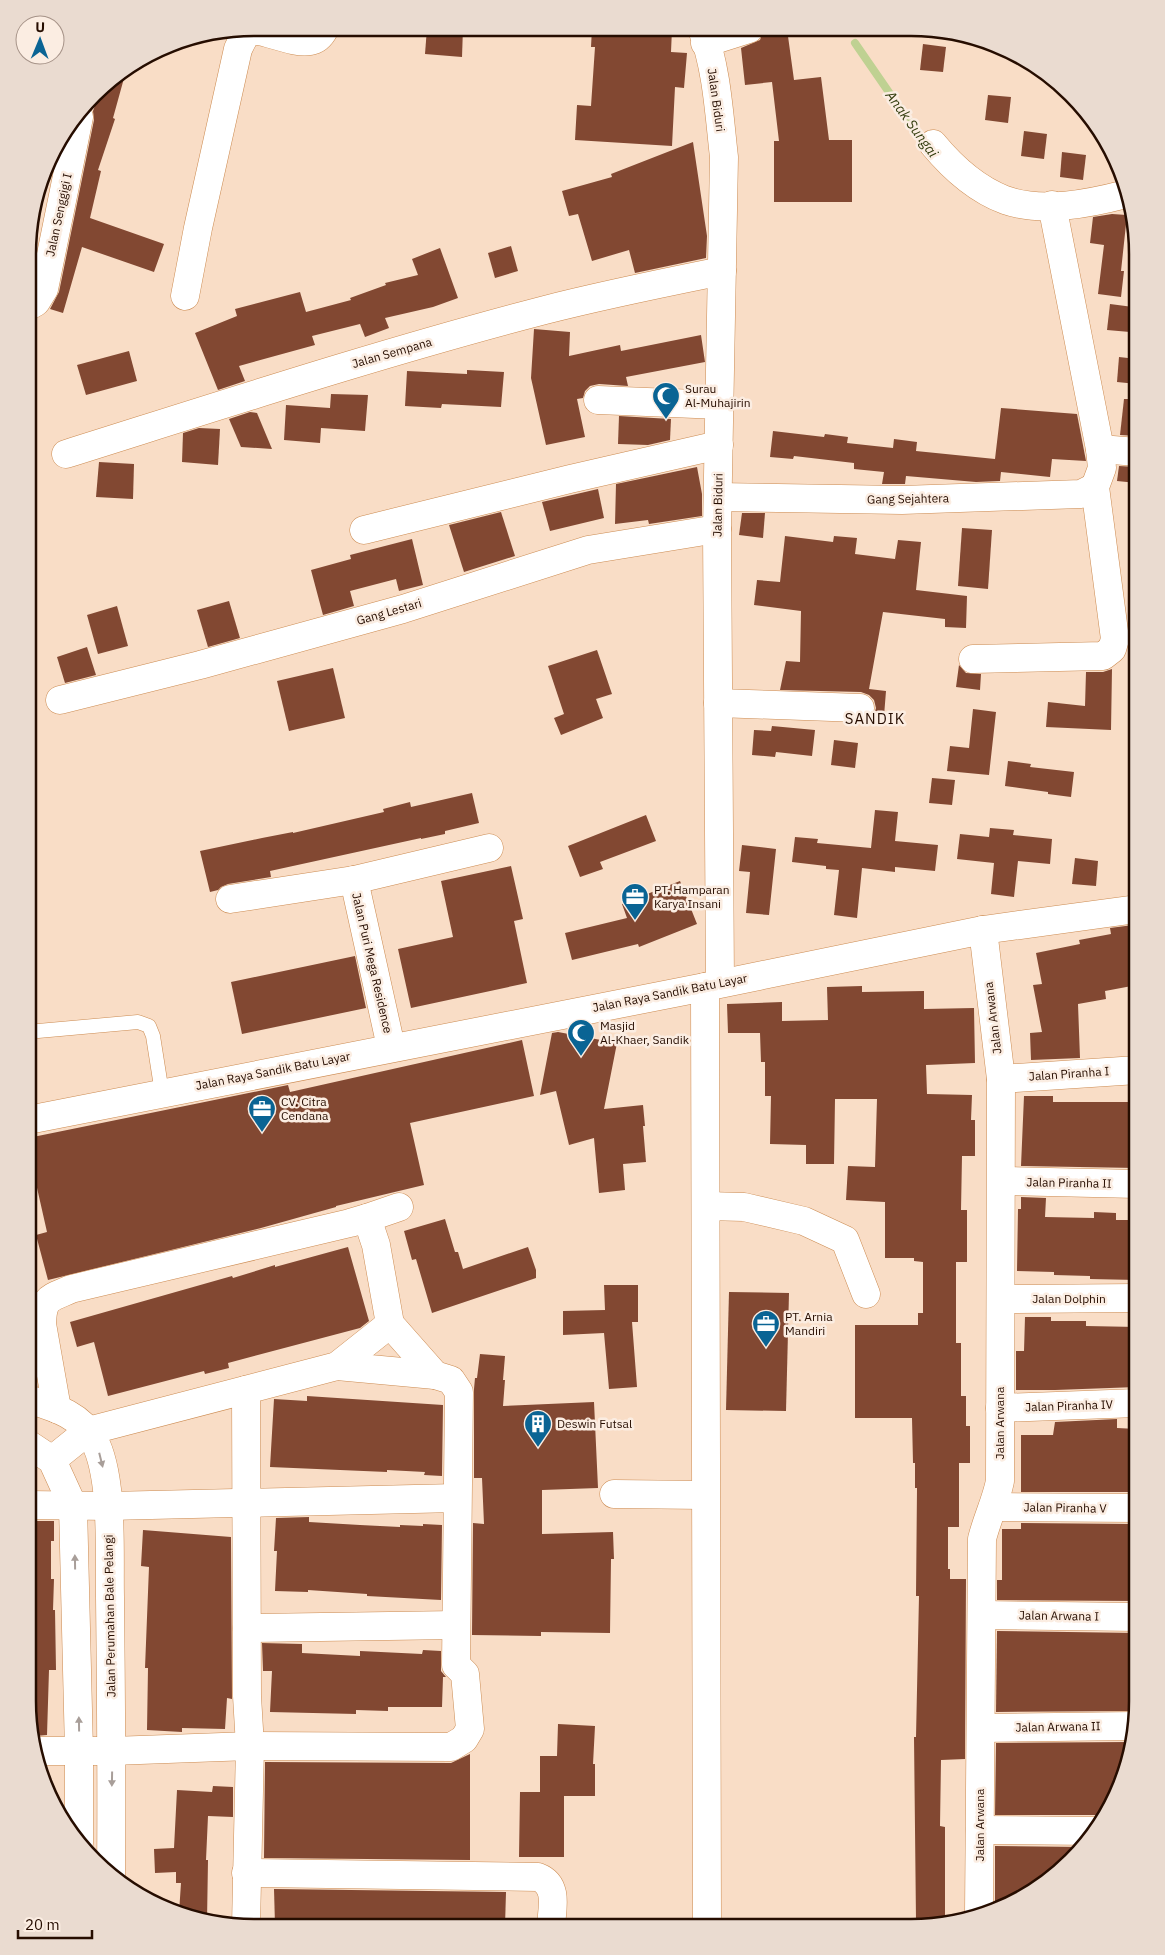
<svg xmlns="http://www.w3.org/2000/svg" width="1165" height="1955" font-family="'IBM Plex Sans',sans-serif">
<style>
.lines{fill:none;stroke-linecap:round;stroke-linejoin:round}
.stream{stroke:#bfd192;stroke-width:8}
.building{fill:#824832}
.lane-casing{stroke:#cc8b51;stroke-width:15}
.street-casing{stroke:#cc8b51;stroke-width:29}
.secondary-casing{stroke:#cc8b51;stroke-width:29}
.lane{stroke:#fff;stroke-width:14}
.street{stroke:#fff;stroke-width:28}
.secondary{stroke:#fff;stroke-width:28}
.oneway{fill:#a89e99}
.labels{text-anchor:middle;stroke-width:5;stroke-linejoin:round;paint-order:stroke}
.street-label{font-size:12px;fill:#260d00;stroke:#fbede2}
.poi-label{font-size:12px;fill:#260d00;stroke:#fbede2;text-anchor:start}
.water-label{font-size:14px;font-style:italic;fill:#323c0d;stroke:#fbede2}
.quarter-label{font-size:15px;letter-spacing:1px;fill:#260d00;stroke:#fbede2}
.rim{fill:none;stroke:#260d00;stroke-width:2.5}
</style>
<rect width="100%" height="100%" fill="#f9ddc6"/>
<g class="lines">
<polyline class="stream" points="855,43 926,146"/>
</g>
<g class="building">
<polygon points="427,28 463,28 462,57 425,54"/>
<polygon points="592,28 672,29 671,52 687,53 684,88 675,87 672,146 575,140 577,105 591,106 595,47 591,47"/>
<polygon points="764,29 787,29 794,80 821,77 829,140 852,140 852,202 774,202 774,141 779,141 772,82 745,85 741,48 760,40"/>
<polygon points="923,44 946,47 943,72 920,70"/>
<polygon points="126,71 113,118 115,119 98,170 101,171 90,218 164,244 154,272 82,247 63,313 50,309 59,292 94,120 93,111 101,89 105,84"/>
<polygon points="988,95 1011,97 1008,123 985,120"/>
<polygon points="1024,131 1047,134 1044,159 1021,156"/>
<polygon points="693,142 707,236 706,258 635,273 629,250 592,261 578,214 569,216 562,191 612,177 611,174"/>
<polygon points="1062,152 1086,155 1083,180 1060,177"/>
<polygon points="1112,214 1127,215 1121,271 1124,271 1121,297 1098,294 1104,245 1090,243 1093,217"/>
<polygon points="511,246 518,271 495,278 488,253"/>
<polygon points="440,248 458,298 433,307 385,318 389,328 365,337 360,324 312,336 315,345 239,366 245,381 218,390 195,333 237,316 235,309 300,292 306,312 351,300 350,298 386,285 385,283 418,275 412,259"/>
<polygon points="1110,304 1133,307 1130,332 1107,330"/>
<polygon points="534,329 570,332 569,356 620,345 621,351 701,335 705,362 626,377 628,386 599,384 590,386 585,391 583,398 577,399 585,437 546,445 531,378"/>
<polygon points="129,351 137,381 86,395 77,365"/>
<polygon points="1119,357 1137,359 1137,384 1117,382"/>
<polygon points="467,370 504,372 501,407 442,404 441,408 405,406 407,371 467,374"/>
<polygon points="331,394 368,395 365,431 321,428 320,443 284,440 286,405 330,408"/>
<polygon points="1124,399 1137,399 1137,436 1120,435"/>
<polygon points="1001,408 1077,414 1086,461 1052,459 1050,477 1001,472 1000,481 976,482 906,476 905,484 882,484 884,472 854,469 854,463 794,456 793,459 770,457 773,431 824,437 825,434 848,437 847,443 893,448 894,439 917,442 916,451 995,459"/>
<polygon points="250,412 257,413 272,449 241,447 229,419"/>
<polygon points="619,416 671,419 670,440 648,445 618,444"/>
<polygon points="199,428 220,429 218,465 182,462 183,433"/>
<polygon points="99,462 134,464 133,499 96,497"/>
<polygon points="1119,466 1137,467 1137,483 1117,481"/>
<polygon points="697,467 702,494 702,516 649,524 648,520 615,524 616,484"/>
<polygon points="598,489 604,518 550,531 542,502"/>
<polygon points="501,512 515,556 464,572 449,525"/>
<polygon points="742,513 765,513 763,538 739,535"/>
<polygon points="962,528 992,530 988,589 958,586"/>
<polygon points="785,536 833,542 834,536 857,538 855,554 895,559 898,540 921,542 916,590 967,596 966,628 945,627 945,619 883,612 869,689 886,691 884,716 874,715 876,708 874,700 869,695 861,692 780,690 786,661 800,662 801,611 754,605 757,580 780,582"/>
<polygon points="412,539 423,585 399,591 396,579 350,591 354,606 323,615 311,570 351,559 350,555"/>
<polygon points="229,601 240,638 208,647 197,610"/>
<polygon points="117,606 128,646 98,654 87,615"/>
<polygon points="87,647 96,675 65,683 57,657"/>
<polygon points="597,650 612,694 596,699 603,718 561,735 554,718 564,714 548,666"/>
<polygon points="959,665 966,673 981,674 980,690 956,687"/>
<polygon points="333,668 345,718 289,731 277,681"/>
<polygon points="1112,669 1111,730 1046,727 1048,702 1085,706 1086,672 1103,672"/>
<polygon points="973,709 996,712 989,775 947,771 950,746 969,748"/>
<polygon points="772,726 815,730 812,756 776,752 775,757 752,755 754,730 771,731"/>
<polygon points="834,740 858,743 855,768 831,765"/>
<polygon points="1008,761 1031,764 1030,767 1074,772 1071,797 1048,794 1048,792 1005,786"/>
<polygon points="932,778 955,780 952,805 929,803"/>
<polygon points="472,793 479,823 445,831 445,834 421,839 421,838 270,871 271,877 228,884 221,887 218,890 210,892 200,851 262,838 293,832 293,833 384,812 383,809 410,802 411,807"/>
<polygon points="875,810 898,812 895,841 938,845 935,871 895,867 895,872 862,868 857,918 834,915 839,870 826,869 826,866 792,862 795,837 818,839 817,843 871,848"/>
<polygon points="646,815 656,841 600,862 603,869 580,877 568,846"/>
<polygon points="990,828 1014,830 1013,835 1052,839 1050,864 1018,861 1014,897 991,894 994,863 957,859 960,834 989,837"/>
<polygon points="742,845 776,849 769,915 746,913 750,872 739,871"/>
<polygon points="1075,858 1098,861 1096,886 1072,884"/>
<polygon points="511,866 523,919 514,921 527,983 411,1008 398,949 453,937 441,881"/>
<polygon points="680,881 697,924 639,947 638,944 572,960 565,933 627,918 622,904"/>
<polygon points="1133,925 1137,948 1137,985 1105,991 1106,999 1078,1004 1080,1058 1031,1060 1030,1033 1042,1032 1033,985 1042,984 1036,953 1080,944 1079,940 1111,934 1110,928"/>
<polygon points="355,956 366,1008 242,1034 231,982"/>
<polygon points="862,986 862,992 924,991 924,1009 974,1008 975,1063 926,1065 927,1094 972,1095 971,1120 975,1120 975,1156 962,1156 961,1210 967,1210 967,1262 956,1262 956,1343 961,1343 961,1396 966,1396 966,1426 970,1426 970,1463 959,1463 959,1527 948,1527 948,1569 950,1569 950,1579 966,1579 965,1759 941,1760 940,1826 945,1827 945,1920 916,1920 914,1737 916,1737 919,1596 916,1596 917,1488 915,1488 915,1463 913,1463 912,1418 855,1418 855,1325 918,1325 918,1313 923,1313 923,1262 914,1261 914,1258 885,1258 885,1202 846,1200 848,1166 875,1167 877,1099 835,1099 834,1164 806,1164 806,1145 770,1144 771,1096 765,1096 765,1062 761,1062 760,1033 728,1033 727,1004 782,1002 782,1021 828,1020 827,987"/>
<polygon points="558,1032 617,1043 604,1109 643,1105 645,1126 643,1126 646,1162 623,1164 625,1190 599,1193 594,1138 569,1145 556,1091 540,1095 552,1033"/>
<polygon points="522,1040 534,1096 410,1123 424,1185 336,1206 336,1207 261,1228 48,1280 36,1235 47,1232 28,1148 28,1138 288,1085 290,1092"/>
<polygon points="1024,1096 1053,1096 1053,1102 1136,1102 1137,1168 1021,1166"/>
<polygon points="1021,1197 1046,1198 1045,1217 1094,1218 1094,1212 1116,1213 1116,1220 1136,1220 1137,1280 1090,1279 1090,1276 1054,1275 1054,1272 1017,1271 1018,1209 1021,1209"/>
<polygon points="445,1219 455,1252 458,1252 463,1269 528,1247 536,1270 536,1278 432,1313 416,1259 412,1260 404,1231"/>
<polygon points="348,1247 369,1321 360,1328 228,1363 229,1368 205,1374 204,1371 108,1396 94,1342 77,1347 70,1322 232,1276 233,1278 275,1265 275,1267"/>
<polygon points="604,1285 638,1285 638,1322 632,1322 637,1387 609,1389 604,1333 563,1335 563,1311 605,1310"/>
<polygon points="729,1292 789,1293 786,1411 726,1410"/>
<polygon points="1025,1317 1051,1317 1051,1321 1086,1321 1086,1326 1137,1327 1137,1387 1055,1390 1016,1390 1016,1351 1024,1351"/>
<polygon points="480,1354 505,1356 503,1380 505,1380 503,1406 594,1402 598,1488 542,1490 542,1534 613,1532 614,1559 611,1559 610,1633 541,1632 541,1636 472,1635 473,1523 484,1524 482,1478 474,1478 474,1389 475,1378 477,1378"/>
<polygon points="307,1396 443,1405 442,1476 424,1475 425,1472 387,1470 387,1472 270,1467 274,1399 307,1401"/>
<polygon points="1117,1419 1117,1428 1137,1429 1137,1468 1133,1468 1132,1492 1021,1492 1021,1435 1053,1435 1055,1422"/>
<polygon points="309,1517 309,1522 360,1525 400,1527 400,1525 423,1526 423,1524 442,1525 441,1600 367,1596 367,1594 308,1590 308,1592 275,1591 277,1551 274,1551 276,1518"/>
<polygon points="28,1521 54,1521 54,1541 51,1541 51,1579 54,1579 53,1610 55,1610 56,1670 49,1670 47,1735 35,1736 28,1700"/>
<polygon points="1021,1523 1132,1524 1132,1536 1137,1536 1137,1601 997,1600 997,1580 1002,1580 1002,1529 1021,1529"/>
<polygon points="143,1530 231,1537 232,1699 227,1698 225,1729 182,1728 182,1732 147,1730 148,1668 145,1668 149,1567 141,1566"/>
<polygon points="997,1631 1137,1633 1137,1711 996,1712"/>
<polygon points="262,1643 302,1644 302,1653 360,1656 360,1651 422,1654 423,1650 441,1651 441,1671 446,1677 443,1677 442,1707 388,1707 388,1711 356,1710 356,1714 270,1712 272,1671 263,1671"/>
<polygon points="558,1724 595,1726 593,1764 595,1764 595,1796 564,1796 564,1857 519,1857 520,1792 540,1792 540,1756 557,1756"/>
<polygon points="1131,1742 1120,1787 1103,1817 1095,1815 995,1815 996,1743"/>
<polygon points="470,1754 470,1860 264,1858 265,1762 451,1763"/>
<polygon points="213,1786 233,1787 233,1817 208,1816 206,1860 208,1860 207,1921 179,1913 181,1883 176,1883 176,1872 155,1873 154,1849 174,1848 177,1790 212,1792"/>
<polygon points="995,1846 1083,1847 1048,1881 995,1911"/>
<polygon points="274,1889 506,1892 505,1926 275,1925"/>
</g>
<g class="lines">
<defs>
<polyline id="lane" points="38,1031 138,1022 149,1026 153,1036 162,1093"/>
<g id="street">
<polyline points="705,43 749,29"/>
<path d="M933 144C952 167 976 189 1005 200 1042 213 1088 204 1126 194"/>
<path d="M185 296 198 228 238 49C242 41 245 32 254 30 270 32 295 44 310 41 318 40 322 34 325 28"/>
<polyline points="29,306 36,302 44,289 79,117"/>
<polyline points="598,400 720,405"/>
<polyline points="1100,449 1137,452"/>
<path d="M66 454C225 404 384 352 545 310 603 295 663 283 722 271"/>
<polyline points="718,497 902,500 1081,494 1095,487"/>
<polyline points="364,530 570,479 719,445"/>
<polyline points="973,659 1103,656 1112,649 1115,639 1095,487 1102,468 1100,449 1052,205"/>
<polyline points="60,700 200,665 403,609 588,550 717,529"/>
<polyline points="718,703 860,708"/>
<polyline points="354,880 391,1047"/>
<polyline points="230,899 354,880 489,848"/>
<polyline points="705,987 707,1927"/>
<polyline points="1001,1079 1137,1070"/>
<polyline points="1002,1181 1137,1184"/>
<polyline points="706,1206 744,1207 804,1221 845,1240 866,1294"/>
<polyline points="367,1218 399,1207"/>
<polyline points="1002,1299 1137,1298"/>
<polyline points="337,1366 435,1375"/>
<path d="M28 1399C53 1407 80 1414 94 1440 114 1478 109 1553 110 1597 111 1690 112 1782 111 1875"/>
<polyline points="1000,1408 1137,1403"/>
<polyline points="28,1444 52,1460 73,1506 79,1751 79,1843"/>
<polyline points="52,1460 88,1431 337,1366 390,1324"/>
<polyline points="614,1494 705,1495"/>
<polyline points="28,1505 109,1506 457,1498"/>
<polyline points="993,1507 1137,1508"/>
<polyline points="982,1615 1137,1617"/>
<polyline points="247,1628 456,1625"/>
<polyline points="981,1728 1134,1726"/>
<path d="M38 1751H112L250 1746 451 1747 464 1739 470 1729 465 1674 456 1665 459 1392 451 1380 435 1375 390 1324 376 1245 367 1218 350 1223 71 1289C49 1299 43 1297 42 1324L57 1409"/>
<polyline points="980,1830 1095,1831"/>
<path d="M246 1873 538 1877C559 1885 552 1909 551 1926"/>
<path d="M979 1914 982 1539C987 1519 996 1501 1000 1481L1001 1079 983 930"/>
<polyline points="246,1926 250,1746 247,1696 246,1390"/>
</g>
<g id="secondary">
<path d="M702 29C717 69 719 114 724 157L717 529 720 983"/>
<polyline points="28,1120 705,987 983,930 1137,909"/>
</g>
</defs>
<use href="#lane" class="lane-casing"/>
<use href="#street" class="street-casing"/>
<use href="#secondary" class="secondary-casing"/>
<use href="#lane" class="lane"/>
<use href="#street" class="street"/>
<use href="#secondary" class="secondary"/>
</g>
<defs><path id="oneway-solid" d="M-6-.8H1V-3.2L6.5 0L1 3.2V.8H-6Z" transform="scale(1.25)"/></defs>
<g class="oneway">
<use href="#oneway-solid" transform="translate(101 1460) rotate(76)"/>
<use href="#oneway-solid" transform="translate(75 1562) rotate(-91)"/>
<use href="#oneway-solid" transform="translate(79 1724) rotate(-91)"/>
<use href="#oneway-solid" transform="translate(112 1779) rotate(91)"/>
</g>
<defs>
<symbol id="mosque-pin" viewBox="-11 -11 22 30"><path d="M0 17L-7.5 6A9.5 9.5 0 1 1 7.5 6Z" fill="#0a6494" stroke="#fbede2"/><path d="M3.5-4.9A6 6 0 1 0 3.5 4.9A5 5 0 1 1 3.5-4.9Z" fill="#fff"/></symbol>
<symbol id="office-pin" viewBox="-11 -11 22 30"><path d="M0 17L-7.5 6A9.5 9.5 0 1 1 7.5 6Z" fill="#0a6494" stroke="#fbede2"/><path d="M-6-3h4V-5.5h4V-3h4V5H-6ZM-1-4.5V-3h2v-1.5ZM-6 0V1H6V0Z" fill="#fff"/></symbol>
<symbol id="building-pin" viewBox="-11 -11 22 30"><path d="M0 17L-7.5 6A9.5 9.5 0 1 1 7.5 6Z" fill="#0a6494" stroke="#fbede2"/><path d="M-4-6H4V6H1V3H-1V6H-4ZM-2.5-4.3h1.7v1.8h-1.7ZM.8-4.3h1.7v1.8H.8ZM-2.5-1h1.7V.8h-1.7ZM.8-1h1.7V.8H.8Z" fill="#fff"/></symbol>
</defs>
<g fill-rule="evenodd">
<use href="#mosque-pin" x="650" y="380" width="32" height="43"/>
<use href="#office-pin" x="619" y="881" width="32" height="43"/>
<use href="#mosque-pin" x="565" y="1017" width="32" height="43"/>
<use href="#office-pin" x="246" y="1093" width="32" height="43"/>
<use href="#office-pin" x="750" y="1308" width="32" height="43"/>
<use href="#building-pin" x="522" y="1408" width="32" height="43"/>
</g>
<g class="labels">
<g class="street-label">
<text transform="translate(716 100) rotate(82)" y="4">Jalan Biduri</text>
<text transform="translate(59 215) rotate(-78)" y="4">Jalan Senggigi I</text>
<text transform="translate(392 353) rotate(-16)" y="4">Jalan Sempana</text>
<text transform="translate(908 499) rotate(-1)" y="4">Gang Sejahtera</text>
<text transform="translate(718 505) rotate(-89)" y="4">Jalan Biduri</text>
<text transform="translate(389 612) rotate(-16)" y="4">Gang Lestari</text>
<text transform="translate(372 963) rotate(77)" y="4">Jalan Puri Mega Residence</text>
<text transform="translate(670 993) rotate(-11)" y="4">Jalan Raya Sandik Batu Layar</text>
<text transform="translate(993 1018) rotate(-97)" y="4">Jalan Arwana</text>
<text transform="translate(273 1071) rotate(-11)" y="4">Jalan Raya Sandik Batu Layar</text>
<text transform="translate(1069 1074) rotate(-4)" y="4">Jalan Piranha I</text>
<text transform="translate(1069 1183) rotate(1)" y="4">Jalan Piranha II</text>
<text x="1069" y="1303">Jalan Dolphin</text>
<text transform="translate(1069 1406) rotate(-2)" y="4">Jalan Piranha IV</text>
<text transform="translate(1000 1423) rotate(-90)" y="4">Jalan Arwana</text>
<text transform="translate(1065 1508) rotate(1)" y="4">Jalan Piranha V</text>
<text transform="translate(110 1616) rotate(-91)" y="4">Jalan Perumahan Bale Pelangi</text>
<text transform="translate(1059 1616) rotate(1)" y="4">Jalan Arwana I</text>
<text transform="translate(1058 1727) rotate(-1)" y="4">Jalan Arwana II</text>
<text transform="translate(980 1825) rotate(-90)" y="4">Jalan Arwana</text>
</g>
<g class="poi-label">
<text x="685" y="393">Surau<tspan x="685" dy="14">Al-Muhajirin</tspan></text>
<text x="654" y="894">PT. Hamparan<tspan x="654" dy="14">Karya Insani</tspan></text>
<text x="600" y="1030">Masjid<tspan x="600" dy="14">Al-Khaer, Sandik</tspan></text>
<text x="281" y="1106">CV. Citra<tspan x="281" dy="14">Cendana</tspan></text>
<text x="785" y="1321">PT. Arnia<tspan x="785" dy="14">Mandiri</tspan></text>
<text x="557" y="1428">Deswin Futsal</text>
</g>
<g class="water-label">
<text transform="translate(912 124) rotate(54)" y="5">Anak Sungai</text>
</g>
<g class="quarter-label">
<text x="875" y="724">SANDIK</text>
</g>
</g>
<path d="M0 0H1165V1955H0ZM254 36H911A218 218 0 0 1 1129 254V1701A218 218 0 0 1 911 1919H254A218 218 0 0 1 36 1701V254A218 218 0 0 1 254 36Z" fill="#eadbd0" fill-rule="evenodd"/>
<path class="rim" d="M254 36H911A218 218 0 0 1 1129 254V1701A218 218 0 0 1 911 1919H254A218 218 0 0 1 36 1701V254A218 218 0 0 1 254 36Z"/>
<g transform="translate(40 40) rotate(1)"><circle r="24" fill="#fbede2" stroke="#a69388"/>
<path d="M0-4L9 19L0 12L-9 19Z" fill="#0a6494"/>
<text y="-8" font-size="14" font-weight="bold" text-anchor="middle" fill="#260d00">U</text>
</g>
<path d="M18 1930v8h74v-8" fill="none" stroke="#260d00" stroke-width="2.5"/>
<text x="25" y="1930" font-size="15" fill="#260d00" stroke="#fbede2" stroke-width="4" paint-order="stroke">20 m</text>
</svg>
